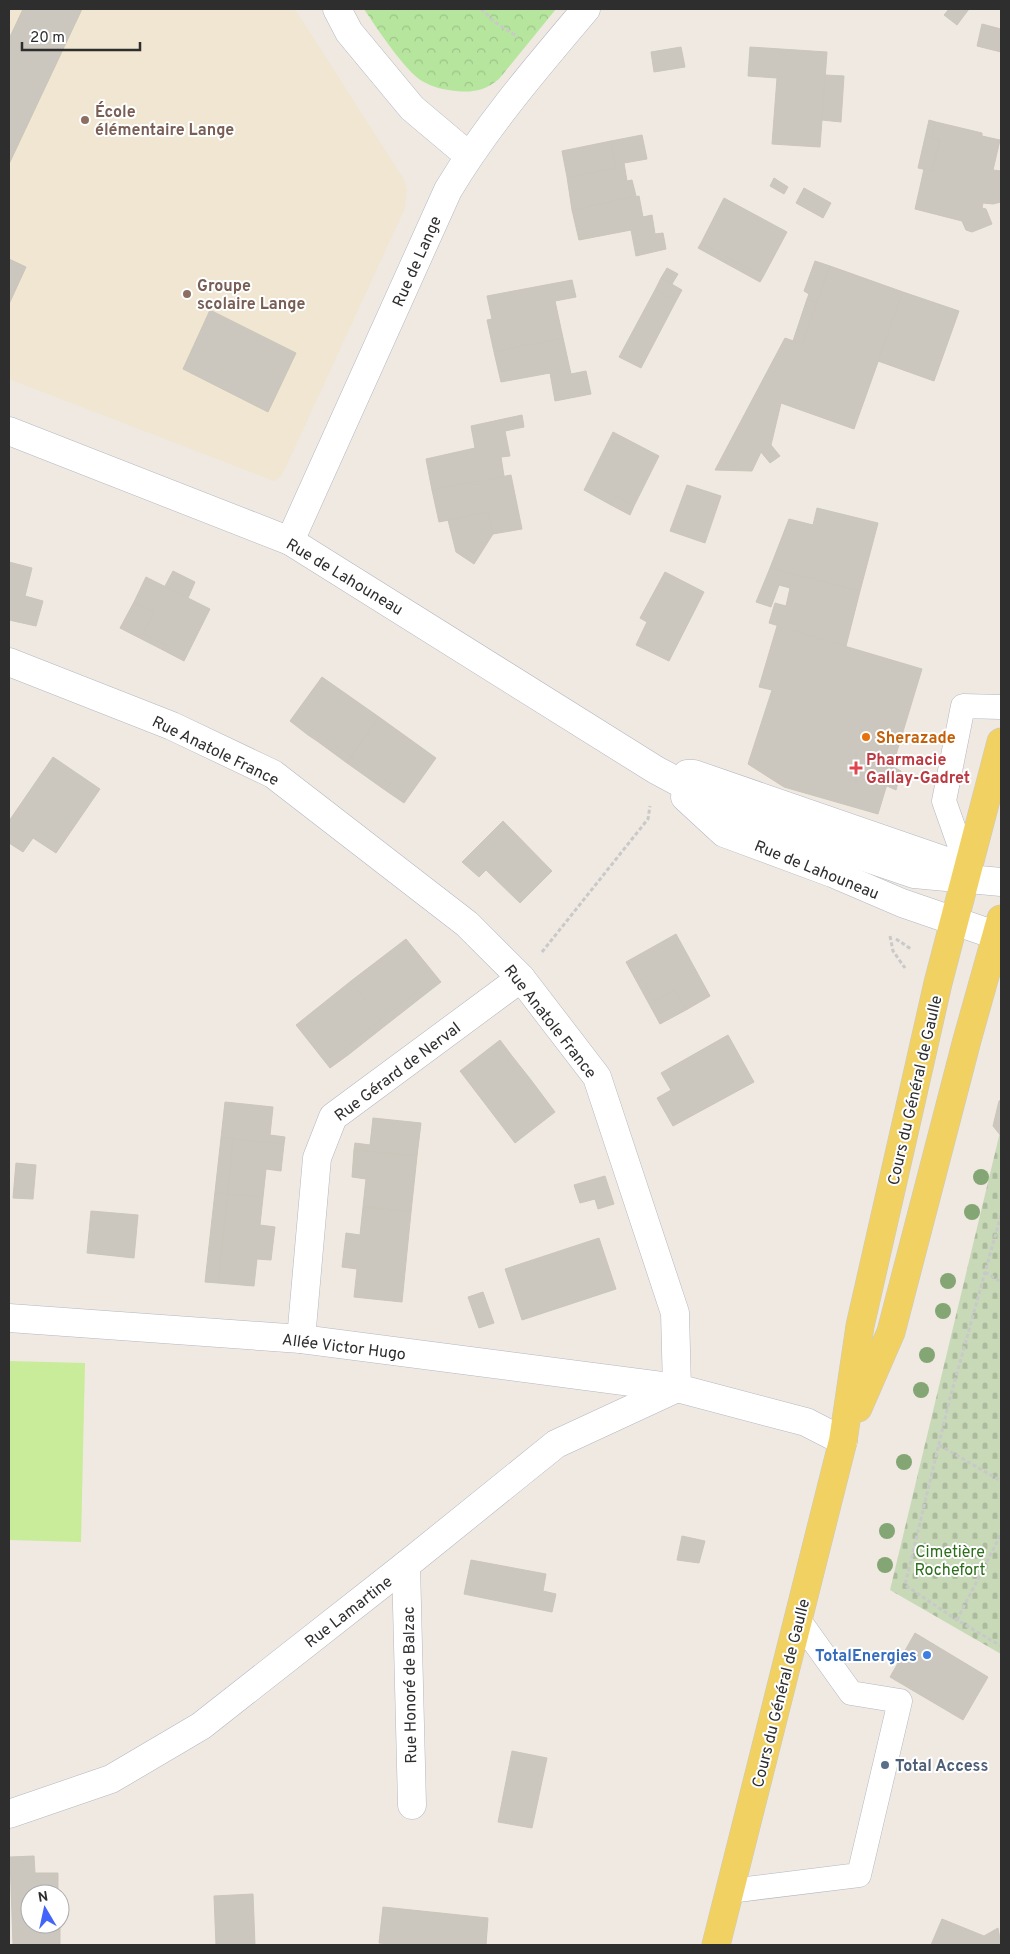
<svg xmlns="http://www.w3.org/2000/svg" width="1010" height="1954" font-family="Overpass,sans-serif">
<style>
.education{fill:#f0e6d1}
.forest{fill:url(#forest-crowns)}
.cemetery{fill:url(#cemetery-stones)}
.pitch{fill:#c9ec9a}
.building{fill:#cbc7bf;stroke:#cbc5ba}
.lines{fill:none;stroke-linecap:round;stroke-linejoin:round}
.lane-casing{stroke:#b4b7c1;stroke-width:25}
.street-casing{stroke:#b4b7c1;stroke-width:29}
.secondary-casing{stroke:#b4b7c1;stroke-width:29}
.primary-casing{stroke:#c9c9c9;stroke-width:29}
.path{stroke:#c9c9c9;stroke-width:3;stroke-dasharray:4 2.5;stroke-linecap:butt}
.lane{stroke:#fff;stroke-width:24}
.street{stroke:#fff;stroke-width:28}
.secondary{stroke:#fff;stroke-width:28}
.primary{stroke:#f2d163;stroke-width:28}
.tree{fill:#84a574}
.education-dot{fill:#8d6e63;stroke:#fff;stroke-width:2}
.food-dot{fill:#e8710a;stroke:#fff;stroke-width:2}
.health-dot{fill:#e0444e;stroke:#fff;stroke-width:2}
.shop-dot{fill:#3f7fe0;stroke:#fff;stroke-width:2}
.service-dot{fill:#5c6f8a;stroke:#fff;stroke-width:2}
.labels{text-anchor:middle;stroke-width:4;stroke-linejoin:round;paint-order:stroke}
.education-label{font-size:16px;font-weight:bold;fill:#785e54;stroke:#fff;text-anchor:start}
.street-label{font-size:16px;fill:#2e2e2e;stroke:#fff}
.food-label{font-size:16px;font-weight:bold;fill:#c56008;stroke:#fff;text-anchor:start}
.health-label{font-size:16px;font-weight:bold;fill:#be3a42;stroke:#fff;text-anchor:start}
.park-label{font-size:16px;fill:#2c6e1b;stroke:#fff}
.shop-label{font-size:16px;font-weight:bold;fill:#366cbe;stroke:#fff;text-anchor:end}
.service-label{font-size:16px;font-weight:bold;fill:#4e5e75;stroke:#fff;text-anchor:start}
</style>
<defs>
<pattern id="forest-crowns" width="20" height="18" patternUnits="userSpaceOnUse" patternTransform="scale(1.25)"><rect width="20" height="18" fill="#b6e59e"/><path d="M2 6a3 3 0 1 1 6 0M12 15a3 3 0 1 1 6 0" fill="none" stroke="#9dc588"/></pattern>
<pattern id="cemetery-stones" width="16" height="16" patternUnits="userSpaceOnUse" patternTransform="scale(1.25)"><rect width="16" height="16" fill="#c8d9b8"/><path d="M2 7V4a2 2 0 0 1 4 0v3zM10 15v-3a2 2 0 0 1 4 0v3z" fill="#acbb9e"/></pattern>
</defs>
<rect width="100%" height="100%" fill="#efe9e1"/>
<polygon class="education" points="9,9 295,9 403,178 407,190 405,208 284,471 280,477 274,481 9,379"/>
<path class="forest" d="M364 9H556L499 79C486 90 473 93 456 91 444 90 432 87 422 81 405 71 376 27 364 9Z"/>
<polygon class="cemetery" points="1001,1128 1001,1654 890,1590"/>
<polygon class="pitch" points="9,1361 85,1363 81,1542 9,1540"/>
<g class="building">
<polygon points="23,9 82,9 9,164 9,39"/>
<polygon points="949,9 969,9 957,25 944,15"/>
<polygon points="982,24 1001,29 1001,52 977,46"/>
<polygon points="681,47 685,67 654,72 651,52"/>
<polygon points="750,47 827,52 820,147 772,144 777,78 748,76"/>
<polygon points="825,75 844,76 841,122 822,120"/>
<polygon points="929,120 936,122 931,138 940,140 932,171 918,168"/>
<polygon points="936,122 982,133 982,136 1000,140 993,170 1001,171 1001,202 993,204 983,203 982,208 986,209 992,224 972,232 966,230 962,221 915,209 924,169 932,171 940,140 931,138"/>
<polygon points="642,135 647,159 624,163 627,181 632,180 636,196 572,210 567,177 616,168 611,141"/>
<polygon points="611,141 616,168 567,177 562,151"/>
<polygon points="774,178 788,187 784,194 770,186"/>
<polygon points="804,188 831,203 823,218 796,203"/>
<polygon points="639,196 643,217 652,215 655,234 663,233 666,249 636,256 631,230 579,240 572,210"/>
<polygon points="724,198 787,232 763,277 701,243"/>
<polygon points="701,243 763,277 760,282 698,248"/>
<polygon points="9,259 26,267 9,304"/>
<polygon points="815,261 830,266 817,303 807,299 809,294 804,291"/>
<polygon points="830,266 903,292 854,429 781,403 771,445 761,452 752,471 715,470 785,338 802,344"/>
<polygon points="667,268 678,274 672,284 661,278"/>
<polygon points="661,278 682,290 676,301 655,290"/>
<polygon points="572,280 576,297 555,301 563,338 494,352 487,320 492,319 487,296"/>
<polygon points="655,290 676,301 641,368 619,357"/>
<polygon points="903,292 959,311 934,381 878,361"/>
<polygon points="807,299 817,303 802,344 793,341"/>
<polygon points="210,310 296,353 268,412 183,369"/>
<polygon points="563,338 571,374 586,371 591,394 555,401 550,373 501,382 494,352"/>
<polygon points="522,415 524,427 505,431 510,456 501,457 504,476 432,490 426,459 475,448 471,426"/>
<polygon points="613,432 659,456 634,506 615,496 611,505 584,490"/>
<polygon points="771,445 780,456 770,463 761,452"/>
<polygon points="511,475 522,529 493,534 489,512 439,522 432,490"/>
<polygon points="687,485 721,496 705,543 670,531"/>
<polygon points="615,496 634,506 630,515 611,505"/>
<polygon points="817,508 878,523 860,591 770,568 789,519 813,525"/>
<polygon points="489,512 493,534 474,564 456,552 448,520"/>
<polygon points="9,562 32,568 25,596 43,601 36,626 9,620"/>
<polygon points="770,568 860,591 846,646 769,623 775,603 786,606 790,588 779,585 771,607 756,602"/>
<polygon points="173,571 195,582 188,598 165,586"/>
<polygon points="665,572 704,592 669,661 636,645 647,622 640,618"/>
<polygon points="146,577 210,609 184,661 163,650 166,645 143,634 154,612 134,602"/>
<polygon points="134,602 154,612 143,634 166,645 163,650 120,628"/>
<polygon points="777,626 922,669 878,814 784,787 748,764 772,690 759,687"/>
<polygon points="322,677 379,717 351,757 312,729 308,735 290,721"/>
<polygon points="379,717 436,758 404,803 385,790 390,784 351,757"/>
<polygon points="312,729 321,735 317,741 308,735"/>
<polygon points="321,735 351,757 347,763 317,741"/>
<polygon points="53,757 100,789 56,853 33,838 23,852 9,843 9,827 11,823 9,821"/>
<polygon points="351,757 390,784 385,790 347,763"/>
<polygon points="893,767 901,771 896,790 887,786"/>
<polygon points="503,821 552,871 520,903 486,870 479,877 462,862"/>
<polygon points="676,934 710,996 686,1010 675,990 654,1001 642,979 637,982 626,962"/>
<polygon points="406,939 441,982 423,996 419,991 381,1020 351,981"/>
<polygon points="642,979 654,1001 675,990 686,1010 660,1024 637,982"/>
<polygon points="351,981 381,1020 344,1049 348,1055 330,1068 296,1025"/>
<polygon points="419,991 423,996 386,1025 381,1020"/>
<polygon points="381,1020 386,1025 348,1055 344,1049"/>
<polygon points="728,1035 754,1082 673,1126 657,1098 671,1090 661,1073"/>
<polygon points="500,1040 512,1056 507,1060 527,1085 531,1080 555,1112 515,1143 460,1071"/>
<polygon points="512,1056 531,1080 527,1085 507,1060"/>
<polygon points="1001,1100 1001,1136 993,1126 999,1101"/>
<polygon points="225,1102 273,1107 270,1135 285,1137 284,1144 221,1138"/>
<polygon points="373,1118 421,1123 417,1156 354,1150 355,1143 370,1145"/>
<polygon points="221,1138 233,1139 228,1194 215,1192"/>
<polygon points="233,1139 284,1144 281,1171 266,1169 263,1197 228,1194"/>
<polygon points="354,1150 417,1156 411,1212 363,1207 366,1179 352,1177"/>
<polygon points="16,1163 36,1165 33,1199 13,1198"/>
<polygon points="605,1176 614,1204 598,1209 595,1199 580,1203 574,1185"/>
<polygon points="215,1192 228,1194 218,1283 205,1282"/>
<polygon points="228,1194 263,1197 260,1225 275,1227 271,1260 257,1259 254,1286 218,1283"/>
<polygon points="363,1207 411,1212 402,1302 354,1297 357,1269 342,1267 346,1233 360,1235"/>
<polygon points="91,1211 138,1215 134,1258 87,1253"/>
<polygon points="599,1238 616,1289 522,1320 505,1269"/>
<polygon points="483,1292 494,1323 479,1328 468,1297"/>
<polygon points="682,1536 705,1541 699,1563 677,1560"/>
<polygon points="471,1560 546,1574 543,1591 556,1594 552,1612 464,1594"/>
<polygon points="915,1633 988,1677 963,1720 890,1677"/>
<polygon points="512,1751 547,1758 532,1828 498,1822"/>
<polygon points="34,1856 35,1873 58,1873 58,1894 30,1894 30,1924 60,1924 60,1945 13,1945 10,1857"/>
<polygon points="253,1894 255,1945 216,1945 214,1896"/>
<polygon points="383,1907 488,1918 486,1945 401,1945 379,1943"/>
<polygon points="942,1919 984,1936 998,1928 1001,1945 931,1945"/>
</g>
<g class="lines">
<defs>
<g id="lane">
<polyline points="968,869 944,801 963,706 1001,707"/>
<polyline points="730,1891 859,1875 900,1701 851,1693 798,1619"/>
</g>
<g id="street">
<polyline points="337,9 349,32 412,108 469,156"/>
<path d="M290 541 448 190C487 125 537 67 586 9"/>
<polyline points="9,662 172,726 273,774 467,924 521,978 597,1077 675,1313 677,1388 806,1422 843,1441"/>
<polyline points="9,1318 301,1339 677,1388"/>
<polyline points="301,1339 317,1158 333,1117 521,978"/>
<polyline points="406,1565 412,1805"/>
<polyline points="9,1814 111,1779 201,1726 406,1565 556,1444 677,1388"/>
</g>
<g id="secondary">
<polyline points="9,431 290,541 656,770 738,814 914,874 1001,882"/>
<polyline points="687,774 694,774 966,868"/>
<polyline points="685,797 724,833 832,873 902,903 1001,937"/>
</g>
<g id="primary">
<polyline points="858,1408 891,1332 967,1040 1001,919"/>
<polyline points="716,1945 843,1441 860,1326 911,1102 938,983 1001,742"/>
</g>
</defs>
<use href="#lane" class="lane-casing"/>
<use href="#street" class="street-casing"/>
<use href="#secondary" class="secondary-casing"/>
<use href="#primary" class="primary-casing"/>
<g class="path">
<polyline points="481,9 496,23 518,37"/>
<polyline points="890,936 893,951 905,968"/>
<polyline points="896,939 911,949"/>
<polyline points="542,952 648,819 650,806"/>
<polyline points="1001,1215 950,1398 905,1585 957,1620 1001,1646"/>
<polyline points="985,1272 1001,1282"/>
<polyline points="939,1445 1001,1481"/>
<polyline points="957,1620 1001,1534"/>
</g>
<use href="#lane" class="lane"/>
<use href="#street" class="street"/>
<use href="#secondary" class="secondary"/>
<use href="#primary" class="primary"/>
</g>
<g class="tree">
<circle cx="981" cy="1177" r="8"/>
<circle cx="972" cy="1212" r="8"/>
<circle cx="948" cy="1281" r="8"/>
<circle cx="943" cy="1311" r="8"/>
<circle cx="927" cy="1355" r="8"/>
<circle cx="921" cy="1390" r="8"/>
<circle cx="904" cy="1462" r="8"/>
<circle cx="887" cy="1531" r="8"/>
<circle cx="885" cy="1565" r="8"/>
</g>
<g class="education-dot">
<circle cx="85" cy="120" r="5"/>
<circle cx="187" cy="294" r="5"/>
</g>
<circle class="food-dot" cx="866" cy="737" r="5"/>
<path class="health-dot" d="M853.5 760.5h5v5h5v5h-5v5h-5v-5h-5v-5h5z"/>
<circle class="shop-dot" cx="927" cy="1655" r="5"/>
<circle class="service-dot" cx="885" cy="1765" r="5"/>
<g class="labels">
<g class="education-label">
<text x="95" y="117">École<tspan x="95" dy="18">élémentaire Lange</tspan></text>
<text x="197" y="291">Groupe<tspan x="197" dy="18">scolaire Lange</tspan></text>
</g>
<g class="street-label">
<text transform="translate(416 261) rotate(-66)" y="6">Rue de Lange</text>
<text transform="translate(345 576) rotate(31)" y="6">Rue de Lahouneau</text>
<text transform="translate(216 750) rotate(26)" y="6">Rue Anatole France</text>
<text transform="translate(817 869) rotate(22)" y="6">Rue de Lahouneau</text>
<text transform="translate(551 1021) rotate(52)" y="6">Rue Anatole France</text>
<text transform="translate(397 1071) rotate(-37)" y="6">Rue Gérard de Nerval</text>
<text transform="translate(914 1090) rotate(-77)" y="6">Cours du Général de Gaulle</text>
<text transform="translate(344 1346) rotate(7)" y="6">Allée Victor Hugo</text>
<text transform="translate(348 1611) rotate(-38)" y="6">Rue Lamartine</text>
<text transform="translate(409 1685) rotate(-91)" y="6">Rue Honoré de Balzac</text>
<text transform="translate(780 1693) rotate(-76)" y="6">Cours du Général de Gaulle</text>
</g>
<g class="food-label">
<text x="876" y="743">Sherazade</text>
</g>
<g class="health-label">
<text x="866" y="765">Pharmacie<tspan x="866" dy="18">Gallay-Gadret</tspan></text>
</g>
<g class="park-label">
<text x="950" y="1557">Cimetière<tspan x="950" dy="18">Rochefort</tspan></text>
</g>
<g class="shop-label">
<text x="917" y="1661">TotalEnergies</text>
</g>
<g class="service-label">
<text x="895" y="1771">Total Access</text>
</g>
</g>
<rect width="1010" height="1954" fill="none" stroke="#2e2e2e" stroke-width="20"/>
<g transform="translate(45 1909) rotate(351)"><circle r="24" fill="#ffffff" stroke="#ababab"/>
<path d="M0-4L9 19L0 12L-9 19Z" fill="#4264fb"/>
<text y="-8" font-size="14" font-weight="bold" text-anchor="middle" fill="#2e2e2e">N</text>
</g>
<path d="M22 42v8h118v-8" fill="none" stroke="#2e2e2e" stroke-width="2.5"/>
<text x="30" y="42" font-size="15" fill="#2e2e2e" stroke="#ffffff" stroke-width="4" paint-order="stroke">20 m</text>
</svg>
